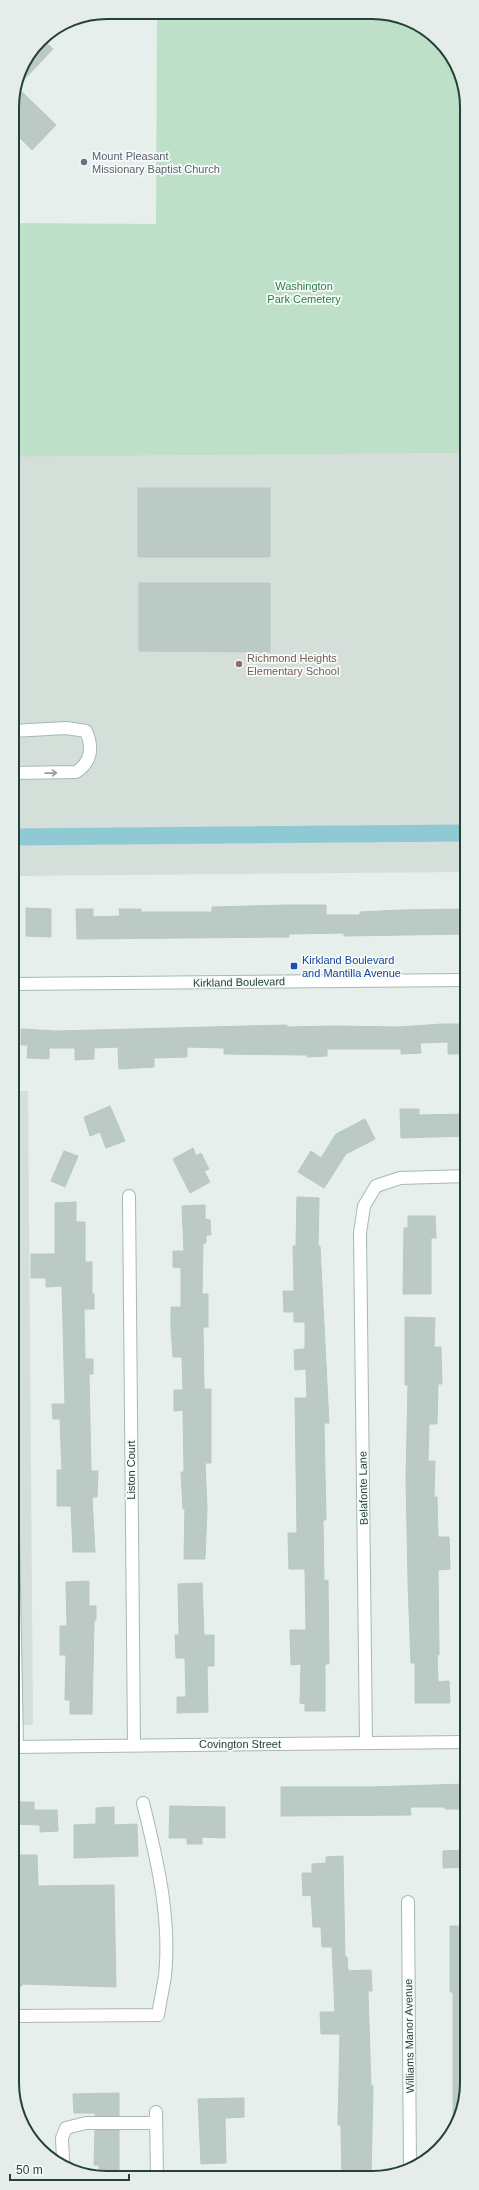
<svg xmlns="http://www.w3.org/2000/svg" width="479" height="2190" font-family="Arial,sans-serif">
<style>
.built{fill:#d4dfda}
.green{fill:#bfe0c8}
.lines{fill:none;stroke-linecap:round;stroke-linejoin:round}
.canal{stroke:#8ec9d4;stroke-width:17}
.building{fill:#bbcac4;stroke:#b8c9c2}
.minor-casing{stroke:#a8b8b2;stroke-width:14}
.minor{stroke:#fff;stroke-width:12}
.oneway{stroke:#92a09c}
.worship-dot{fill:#6b7280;stroke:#f7fbf9;stroke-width:1.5}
.education-dot{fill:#8d6e63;stroke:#f7fbf9;stroke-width:1.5}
.transit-dot{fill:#1a4fb4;stroke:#f7fbf9;stroke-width:1.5}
.labels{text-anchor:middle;stroke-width:3.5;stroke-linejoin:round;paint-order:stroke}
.worship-label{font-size:11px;fill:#5b616d;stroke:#f7fbf9;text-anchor:start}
.park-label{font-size:11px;fill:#2d7a4b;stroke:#f7fbf9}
.education-label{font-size:11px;fill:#785e54;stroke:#f7fbf9;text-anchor:start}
.transit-label{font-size:11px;fill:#164399;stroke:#f7fbf9;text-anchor:start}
.street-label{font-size:11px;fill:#24423a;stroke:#f7fbf9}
.rim{fill:none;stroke:#24423a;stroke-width:2}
</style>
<rect width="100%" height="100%" fill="#e6efeb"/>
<g class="built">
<polygon points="466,453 466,872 12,876 12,457"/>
<polygon points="12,1091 28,1091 33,1725 13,1725"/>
</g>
<polygon class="green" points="157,12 391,14 443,44 466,95 466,453 12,457 12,223 156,224"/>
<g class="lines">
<polyline class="canal" points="12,837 466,833"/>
</g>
<g class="building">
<polygon points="42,39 53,49 17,87 19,71"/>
<polygon points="16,86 56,125 32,150 12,130 12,101"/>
<rect x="138" y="488" width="132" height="69"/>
<polygon points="139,583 270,583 270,652 139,651"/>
<polygon points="288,905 326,905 326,915 360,915 360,912 401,910 466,909 466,934 344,936 344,933 289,934 289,937 77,939 76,909 93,909 93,917 120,916 119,909 141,909 141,912 212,912 212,907"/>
<polygon points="26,908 51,909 51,937 26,936"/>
<polygon points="442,1024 466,1024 466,1054 448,1054 448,1042 420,1043 421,1053 401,1054 401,1049 327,1049 327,1056 307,1057 307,1055 224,1054 224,1048 187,1047 187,1057 154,1058 154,1067 119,1069 118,1047 94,1048 94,1059 75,1060 75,1048 49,1048 49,1059 27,1058 28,1045 21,1045 21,1029 56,1031 287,1025 287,1027 334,1026 399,1027"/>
<polygon points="110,1106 125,1141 106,1148 100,1132 90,1136 84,1117"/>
<polygon points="400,1109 419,1109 419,1115 467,1114 467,1136 401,1138"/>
<polygon points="365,1119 375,1139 346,1154 324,1188 298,1172 311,1151 321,1158 336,1134"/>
<polygon points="193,1148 196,1156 201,1153 209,1169 204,1171 210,1182 190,1193 173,1159"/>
<polygon points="64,1151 78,1156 65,1187 51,1181"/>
<polygon points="297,1197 319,1198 318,1246 320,1246 329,1423 324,1423 326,1520 323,1520 324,1581 328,1580 329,1664 325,1664 325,1711 305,1711 305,1704 300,1703 301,1664 291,1665 290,1630 306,1630 305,1569 289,1569 288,1533 297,1533 295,1398 307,1398 306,1369 295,1370 294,1350 305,1349 305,1322 294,1322 294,1312 284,1312 283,1291 294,1291 293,1246 296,1246"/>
<polygon points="76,1202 76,1222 85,1222 85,1262 92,1262 92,1294 94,1294 94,1309 84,1309 85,1359 93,1359 93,1374 89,1374 91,1471 98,1471 97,1497 92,1497 95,1552 73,1552 71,1506 57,1506 57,1470 62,1470 60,1419 53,1419 52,1404 65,1404 62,1286 46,1287 46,1278 31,1278 31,1254 55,1254 55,1203"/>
<polygon points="205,1205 205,1219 210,1220 211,1235 206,1235 206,1243 203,1243 202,1294 208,1294 208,1327 203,1327 204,1389 211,1389 211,1463 205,1463 207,1508 205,1559 184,1559 185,1509 183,1509 181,1472 184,1472 183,1410 174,1411 174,1390 183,1390 182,1357 173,1357 171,1328 171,1307 181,1307 181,1268 173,1267 173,1251 184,1251 182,1206"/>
<polygon points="408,1216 435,1216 436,1238 431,1238 431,1294 403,1294 404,1228 408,1228"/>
<polygon points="405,1317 435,1318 434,1347 441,1347 442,1384 438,1384 437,1424 429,1424 428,1461 435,1461 434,1497 437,1497 438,1537 449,1537 450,1569 438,1570 439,1655 437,1655 438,1682 449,1681 450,1703 415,1703 415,1663 411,1663 408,1582 406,1478 408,1385 405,1385"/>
<polygon points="89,1581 89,1606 96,1606 96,1620 94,1620 92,1714 70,1714 70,1700 65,1700 66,1655 60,1655 60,1626 67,1626 66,1582"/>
<polygon points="202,1583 204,1635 214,1635 214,1666 207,1666 208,1712 177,1713 177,1697 186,1697 185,1658 176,1658 175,1635 179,1635 178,1584"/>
<polygon points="466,1784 466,1809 445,1809 445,1807 410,1807 411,1815 281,1816 281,1787 370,1787"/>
<polygon points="17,1802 34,1802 34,1810 57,1810 58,1831 40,1832 40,1825 16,1824"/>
<polygon points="170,1806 225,1807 225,1838 202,1837 202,1844 187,1844 187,1838 169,1838"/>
<polygon points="114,1807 114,1825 137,1824 138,1856 74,1858 74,1825 96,1824 96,1808"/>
<polygon points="467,1850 467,1867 443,1868 443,1851"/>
<polygon points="15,1855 37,1855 38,1886 114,1885 116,1987 23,1984 13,1994 13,1886 16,1886"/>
<polygon points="343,1856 345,1957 347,1957 348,1971 371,1970 372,1991 368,1991 371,2086 373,2086 371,2177 342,2177 341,2125 338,2125 340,2034 321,2034 320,2012 335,2012 332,1947 322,1947 321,1927 313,1927 311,1895 303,1896 302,1873 312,1873 312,1864 326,1863 326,1857"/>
<polygon points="450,1926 467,1926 467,2089 460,2119 455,2126 453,2126 453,1992 450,1992"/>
<polygon points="119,2093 119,2116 95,2116 95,2113 74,2113 73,2094"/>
<polygon points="244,2098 244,2117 225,2118 226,2163 201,2164 198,2099"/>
<polygon points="95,2130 119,2130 119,2176 99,2176 99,2165 94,2165"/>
</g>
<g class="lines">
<defs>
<g id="minor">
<path d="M12 731 66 728 86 731C93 747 92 762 76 772L12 773"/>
<polyline points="12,984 466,980"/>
<polyline points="12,1109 13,1174"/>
<polyline points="129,1196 134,1745"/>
<polyline points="13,1537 17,1747"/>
<polyline points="366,1743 360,1233 364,1206 376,1186 400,1178 467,1176"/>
<polyline points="13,1747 467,1742"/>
<polyline points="408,1902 410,2169"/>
<path d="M13 2016 158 2015C160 2002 163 1989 165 1976 171 1918 157 1859 143 1803"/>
<polyline points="156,2112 157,2176"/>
<polyline points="63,2161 62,2138 66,2128 86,2123 156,2123"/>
</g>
</defs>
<use href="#minor" class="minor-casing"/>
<use href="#minor" class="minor"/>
</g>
<defs><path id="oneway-shaft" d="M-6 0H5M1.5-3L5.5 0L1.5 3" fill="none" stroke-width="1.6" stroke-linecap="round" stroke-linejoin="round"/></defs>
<use class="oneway" href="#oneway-shaft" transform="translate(51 773) rotate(-1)"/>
<circle class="worship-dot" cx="84" cy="162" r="4"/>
<circle class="education-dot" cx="239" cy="664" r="4"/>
<rect class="transit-dot" x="290" y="962" width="8" height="8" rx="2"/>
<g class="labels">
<g class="worship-label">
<text x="92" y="160">Mount Pleasant<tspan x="92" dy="13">Missionary Baptist Church</tspan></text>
</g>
<g class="park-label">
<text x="304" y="290">Washington<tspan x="304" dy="13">Park Cemetery</tspan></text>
</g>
<g class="education-label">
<text x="247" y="662">Richmond Heights<tspan x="247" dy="13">Elementary School</tspan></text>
</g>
<g class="transit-label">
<text x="302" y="964">Kirkland Boulevard<tspan x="302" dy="13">and Mantilla Avenue</tspan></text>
</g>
<g class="street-label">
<text transform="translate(239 982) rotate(-1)" y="4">Kirkland Boulevard</text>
<text transform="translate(131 1470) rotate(-90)" y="4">Liston Court</text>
<text transform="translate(363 1488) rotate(-91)" y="4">Belafonte Lane</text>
<text x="240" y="1748">Covington Street</text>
<text transform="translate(409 2036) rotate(-91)" y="4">Williams Manor Avenue</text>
</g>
</g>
<path d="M0 0H479V2190H0ZM107 19H372A88 88 0 0 1 460 107V2083A88 88 0 0 1 372 2171H107A88 88 0 0 1 19 2083V107A88 88 0 0 1 107 19Z" fill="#e6ecea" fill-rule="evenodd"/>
<path class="rim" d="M107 19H372A88 88 0 0 1 460 107V2083A88 88 0 0 1 372 2171H107A88 88 0 0 1 19 2083V107A88 88 0 0 1 107 19Z"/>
<path d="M10 2174v6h119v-6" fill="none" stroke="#24423a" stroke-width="2"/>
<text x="16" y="2174" font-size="12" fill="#24423a" stroke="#f7fbf9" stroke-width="3" paint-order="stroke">50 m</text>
</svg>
